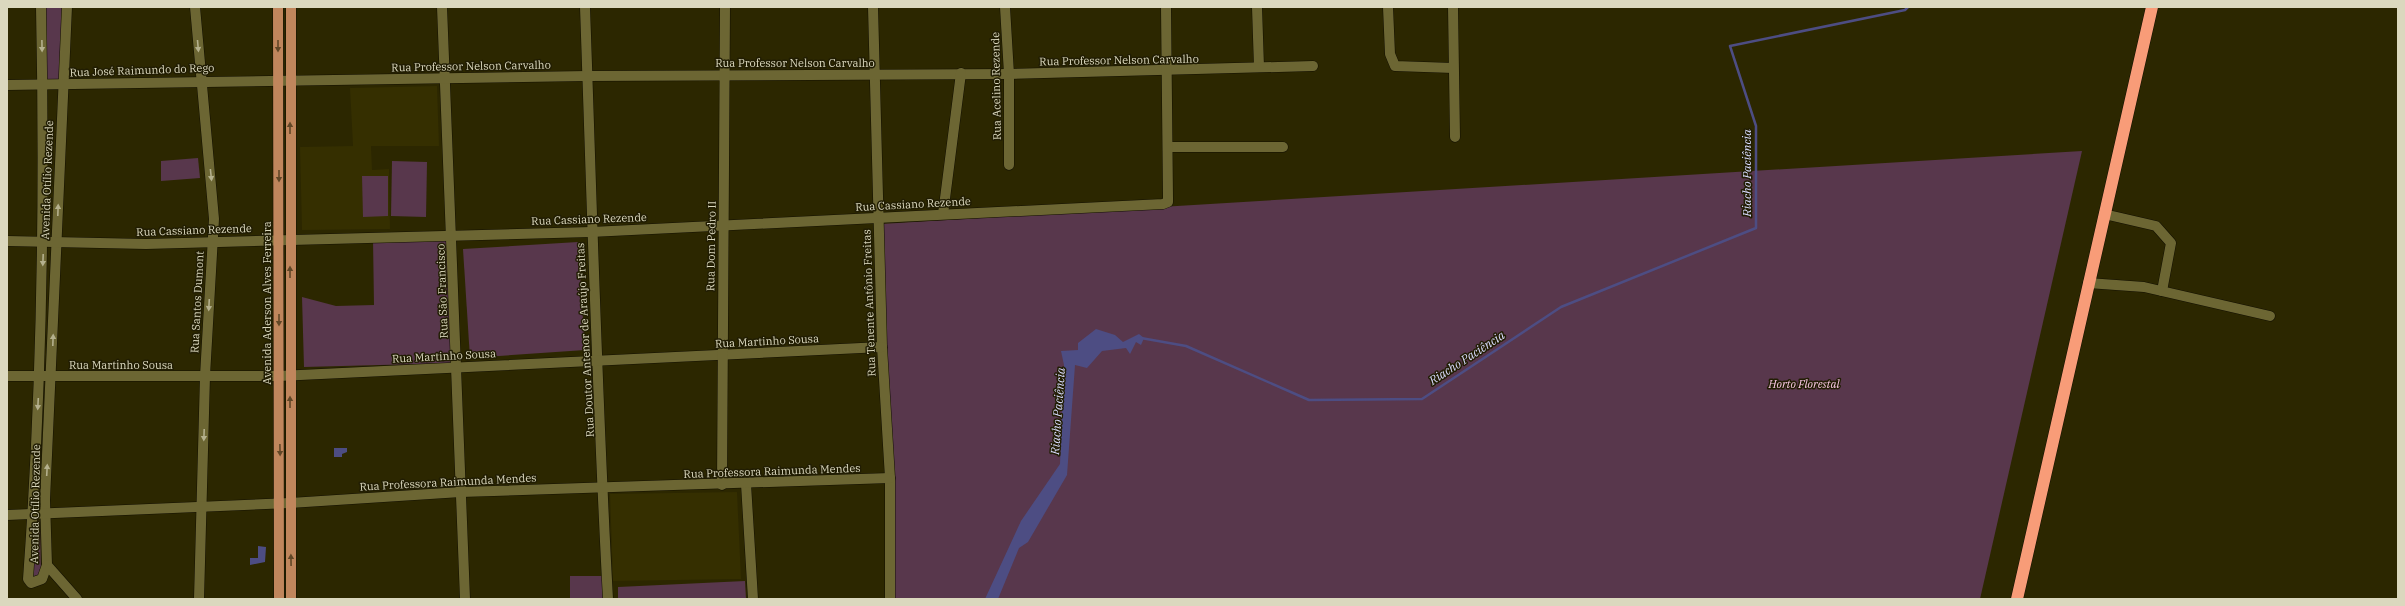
<svg xmlns="http://www.w3.org/2000/svg" width="2405" height="606" font-family="'IBM Plex Serif',serif">
<style>
.built{fill:#352f00}
.green{fill:#58374c}
.water{fill:#4d4d83}
.lines{fill:none;stroke-linecap:round;stroke-linejoin:round}
.stream{stroke:#4d4d83;stroke-width:2.5}
.minor-casing{stroke:#131000;stroke-width:11}
.major-casing{stroke:#131000;stroke-width:11}
.highway-casing{stroke:#131000;stroke-width:13}
.minor{stroke:#6c6633;stroke-width:10}
.major{stroke:#c0865c;stroke-width:10}
.highway{stroke:#f89c78;stroke-width:12}
.oneway{fill:#b4b08d}
.oneway2{fill:#614727}
.labels{text-anchor:middle;stroke-width:3;stroke-linejoin:round;paint-order:stroke}
.street-label{font-size:11px;fill:#dbd8be;stroke:#211d03}
.park-label{font-size:11px;font-style:italic;fill:#fac7e5;stroke:#211d03}
.water-label{font-size:12px;font-style:italic;fill:#daddff;stroke:#211d03}
</style>
<rect width="100%" height="100%" fill="#2c2700"/>
<g class="built">
<polygon points="437,86 439,146 371,146 372,170 389,169 390,229 302,230 300,147 353,146 350,88"/>
<polygon points="737,492 741,579 613,581 610,494"/>
</g>
<g class="green">
<polygon points="44,7 63,7 59,82 45,83"/>
<polygon points="2082,151 1980,599 895,599 881,224"/>
<polygon points="198,158 200,178 161,181 161,161"/>
<polygon points="392,161 427,162 426,217 391,216"/>
<polygon points="362,176 388,176 388,216 363,217"/>
<polygon points="454,238 457,363 304,367 302,297 336,306 374,305 373,239"/>
<polygon points="578,242 585,350 470,358 463,249"/>
<polygon points="35,520 40,521 41,574 32,578"/>
<polygon points="570,576 602,576 603,599 570,599"/>
<polygon points="745,581 746,599 618,599 618,587"/>
</g>
<g class="water">
<polygon points="1096,329 1115,335 1123,342 1139,334 1144,338 1141,345 1136,342 1130,354 1126,348 1102,351 1087,368 1075,365 1067,475 1028,542 1019,548 998,599 985,599 1021,521 1060,464 1064,365 1061,351 1078,350 1078,343"/>
<polygon points="334,448 347,448 347,452 342,454 342,457 334,457"/>
<polygon points="258,546 266,547 265,562 250,565 250,558 258,558"/>
</g>
<g class="lines">
<polyline class="stream" points="1141,338 1186,346 1309,400 1422,399 1561,307 1756,228 1756,126 1730,46 1905,10 1908,7"/>
<defs>
<g id="minor">
<path d="M41 7C45 198 42 388 28 579L31 583 42 579 47 565 45 500 67 7"/>
<polyline points="195,7 214,219 205,376 199,599"/>
<polyline points="442,7 465,599"/>
<path d="M585 7C592 204 597 402 608 599"/>
<polyline points="873,7 882,347 890,478 890,599"/>
<polyline points="1005,7 1009,74 1009,165"/>
<polyline points="1257,7 1259,67"/>
<polyline points="1388,7 1390,54 1395,66 1453,68"/>
<polyline points="1453,7 1455,137"/>
<polyline points="7,85 587,76 1009,74 1313,66"/>
<polyline points="1168,147 1283,147"/>
<polyline points="943,214 961,73"/>
<polyline points="2104,214 2156,226 2171,243 2162,291"/>
<polyline points="7,241 146,244 591,232 1163,204 1168,202 1168,198 1166,7"/>
<polyline points="2088,283 2144,287 2270,316"/>
<polyline points="7,376 279,376 882,347"/>
<polyline points="746,484 753,599"/>
<polyline points="722,485 725,7"/>
<polyline points="7,515 290,503 461,492 890,478"/>
<polyline points="47,565 77,599"/>
</g>
<g id="major">
<polyline points="278,7 279,599"/>
<polyline points="291,7 291,599"/>
</g>
<polyline id="highway" points="2017,599 2152,7"/>
</defs>
<use href="#minor" class="minor-casing"/>
<use href="#major" class="major-casing"/>
<use href="#highway" class="highway-casing"/>
<use href="#minor" class="minor"/>
<use href="#major" class="major"/>
<use href="#highway" class="highway"/>
</g>
<defs><path id="oneway-solid" d="M-6-.8H1V-3.2L6.5 0L1 3.2V.8H-6Z"/></defs>
<g class="oneway">
<use href="#oneway-solid" transform="translate(42 46) rotate(89)"/>
<use href="#oneway-solid" transform="translate(198 46) rotate(85)"/>
<use href="#oneway-solid" transform="translate(211 175) rotate(84)"/>
<use href="#oneway-solid" transform="translate(58 210) rotate(-88)"/>
<use href="#oneway-solid" transform="translate(43 260) rotate(92)"/>
<use href="#oneway-solid" transform="translate(209 305) rotate(93)"/>
<use href="#oneway-solid" transform="translate(53 340) rotate(-88)"/>
<use href="#oneway-solid" transform="translate(38 404) rotate(93)"/>
<use href="#oneway-solid" transform="translate(204 435) rotate(92)"/>
<use href="#oneway-solid" transform="translate(47 470) rotate(-87)"/>
</g>
<g class="oneway2">
<use href="#oneway-solid" transform="translate(278 46) rotate(90)"/>
<use href="#oneway-solid" transform="translate(290 128) rotate(-90)"/>
<use href="#oneway-solid" transform="translate(279 176) rotate(90)"/>
<use href="#oneway-solid" transform="translate(290 272) rotate(-90)"/>
<use href="#oneway-solid" transform="translate(279 320) rotate(90)"/>
<use href="#oneway-solid" transform="translate(290 402) rotate(-90)"/>
<use href="#oneway-solid" transform="translate(280 450) rotate(89)"/>
<use href="#oneway-solid" transform="translate(291 560) rotate(-91)"/>
</g>
<g class="labels">
<g class="street-label">
<text transform="translate(1119 60) rotate(-1)" y="4">Rua Professor Nelson Carvalho</text>
<text x="795" y="67">Rua Professor Nelson Carvalho</text>
<text transform="translate(471 66) rotate(-1)" y="4">Rua Professor Nelson Carvalho</text>
<text transform="translate(142 70) rotate(-2)" y="4">Rua José Raimundo do Rego</text>
<text transform="translate(996 86) rotate(-91)" y="4">Rua Acelino Rezende</text>
<text transform="translate(47 180) rotate(-88)" y="4">Avenida Otílio Rezende</text>
<text transform="translate(913 204) rotate(-3)" y="4">Rua Cassiano Rezende</text>
<text transform="translate(589 219) rotate(-2)" y="4">Rua Cassiano Rezende</text>
<text transform="translate(194 230) rotate(-2)" y="4">Rua Cassiano Rezende</text>
<text transform="translate(711 246) rotate(-89)" y="4">Rua Dom Pedro II</text>
<text transform="translate(442 291) rotate(-92)" y="4">Rua São Francisco</text>
<text transform="translate(197 302) rotate(-87)" y="4">Rua Santos Dumont</text>
<text transform="translate(267 303) rotate(-90)" y="4">Avenida Aderson Alves Ferreira</text>
<text transform="translate(869 303) rotate(-92)" y="4">Rua Tenente Antônio Freitas</text>
<text transform="translate(585 340) rotate(-93)" y="4">Rua Doutor Antenor de Araújo Freitas</text>
<text transform="translate(767 341) rotate(-3)" y="4">Rua Martinho Sousa</text>
<text transform="translate(444 356) rotate(-3)" y="4">Rua Martinho Sousa</text>
<text x="121" y="369">Rua Martinho Sousa</text>
<text transform="translate(772 471) rotate(-2)" y="4">Rua Professora Raimunda Mendes</text>
<text transform="translate(448 482) rotate(-3)" y="4">Rua Professora Raimunda Mendes</text>
<text transform="translate(35 504) rotate(-89)" y="4">Avenida Otílio Rezende</text>
</g>
<g class="park-label">
<text x="1804" y="388">Horto Florestal</text>
</g>
<g class="water-label">
<text transform="translate(1747 173) rotate(-90)" y="4">Riacho Paciência</text>
<text transform="translate(1467 358) rotate(-33)" y="4">Riacho Paciência</text>
<text transform="translate(1058 411) rotate(-86)" y="4">Riacho Paciência</text>
</g>
</g>
<rect width="2405" height="606" fill="none" stroke="#dbd8be" stroke-width="16"/>
</svg>
